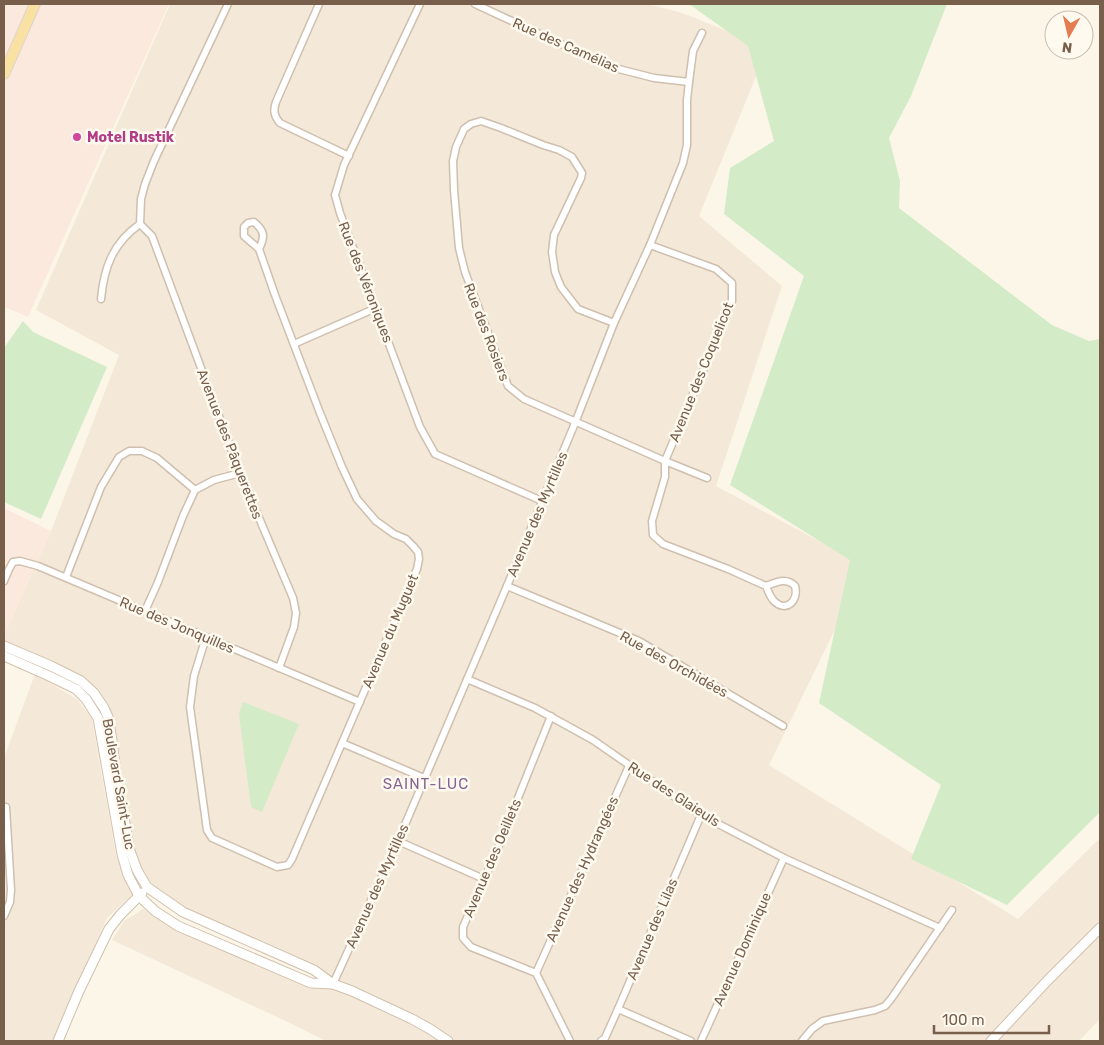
<svg xmlns="http://www.w3.org/2000/svg" width="1104" height="1045" font-family="Rubik,sans-serif">
<style>
.residential{fill:#f4e9d8}
.commercial{fill:#fce9dd}
.green{fill:#d3ebc7}
.lines{fill:none;stroke-linecap:round;stroke-linejoin:round}
.stream{stroke:#a4ccd8;stroke-width:2.5}
.street-casing{stroke:#cfbfae;stroke-width:9}
.secondary-casing{stroke:#d1c0ac;stroke-width:11}
.primary-casing{stroke:#dcd5d0;stroke-width:12}
.street{stroke:#fff;stroke-width:6}
.secondary{stroke:#fff;stroke-width:9}
.primary{stroke:#f9e0a3;stroke-width:10}
.hotel-dot{fill:#d1479c;stroke:#fffaf0;stroke-width:2}
.labels{text-anchor:middle;stroke-width:5;stroke-linejoin:round;paint-order:stroke}
.street-label{font-size:14px;fill:#775f4c;stroke:#fffaf0}
.hotel-label{font-size:14px;font-weight:bold;fill:#b23c85;stroke:#fffaf0;text-anchor:start}
.neighbourhood-label{font-size:15px;letter-spacing:1px;fill:#876593;stroke:#fffaf0}
</style>
<rect width="100%" height="100%" fill="#fcf6e9"/>
<g class="residential">
<polygon points="170,4 648,4 682,13 768,47 699,216 782,286 716,486 866,566 769,765 1018,919 1100,838 1100,1019 1079,1041 326,1041 292,1024 112,940 124,921 143,909 175,928 312,989 321,972 182,908 157,890 148,880 133,849 116,736 110,712 105,701 83,677 4,641 4,635 51,531 119,355 36,310"/>
<polygon points="35,674 77,699 92,719 116,855 133,894 107,918 53,1041 4,1041 4,758"/>
</g>
<g class="commercial">
<polygon points="4,4 169,4 28,317 4,307"/>
<polygon points="4,508 51,531 4,635"/>
</g>
<g class="green">
<polygon points="689,4 947,4 911,96 889,138 900,181 899,208 1052,325 1089,341 1100,339 1100,812 1007,905 911,859 941,785 819,703 850,560 730,485 804,276 724,214 730,168 774,141 748,46"/>
<polygon points="23,321 33,332 107,367 41,519 4,502 4,348"/>
<polygon points="243,702 299,724 262,812 251,807 239,714"/>
</g>
<g class="lines">
<polyline class="stream" points="794,1041 796,1041"/>
<defs>
<g id="street">
<path d="M319 4 276 102C273 111 274 116 280 123L349 156"/>
<polyline points="420,4 344,165 335,195 340,213 420,427 435,454 542,501"/>
<polyline points="475,4 611,67 654,78 689,82"/>
<polyline points="140,224 152,236 240,473 293,598 296,613 294,627 279,668"/>
<path d="M650 245 716 269 732 283V301L665 461V477L652 521 653 535 663 544 728 569 766 586C777 582 786 577 795 586 799 601 786 613 774 601 770 597 768 591 766 586"/>
<path d="M101 299C104 267 113 243 140 224L141 199 145 184 154 161 228 4"/>
<polyline points="614,323 578,309 561,287 555,272 552,252 554,235 581,178 582,173 572,157 559,150 543,145 501,128 481,121 471,124 464,129 456,147 453,161 454,190 459,248 465,272 508,386 524,399 665,461 707,478"/>
<polyline points="294,344 376,308"/>
<polyline points="66,577 101,487 119,457 129,451 142,451 157,458 195,490"/>
<polyline points="4,581 9,569 13,562 20,561 38,566 360,702"/>
<polyline points="507,586 639,641 783,726"/>
<polyline points="145,611 158,582 183,516 195,490 214,480 240,473"/>
<path d="M206 637 194 676 190 707 207 830 212 838 277 867 288 865 292 859 417 569 419 559 418 552 413 546 406 539 394 534 376 521 357 499 342 467 320 413 275 295 259 249 244 236V227L248 223 254 222C265 231 265 237 259 249"/>
<polyline points="467,679 535,708 593,740 701,815 784,858 940,928"/>
<polyline points="551,716 497,850 463,927 463,938 471,947 536,973 570,1041"/>
<polyline points="342,743 424,778"/>
<polyline points="398,841 484,879"/>
<polyline points="4,916 10,902 11,890 6,807"/>
<polyline points="536,973 629,766"/>
<polyline points="333,984 398,841 507,586 575,423 614,323 650,245 683,163 687,145 687,100 689,82 693,51 702,33"/>
<polyline points="618,1009 691,1041"/>
<polyline points="601,1041 605,1038 618,1009 701,815"/>
<polyline points="701,1041 784,858"/>
<polyline points="802,1041 812,1029 823,1021 875,1010 885,1006 891,999 952,910"/>
</g>
<g id="secondary">
<polyline points="4,646 51,666 81,681 94,693 104,708 108,717 112,740 116,774 130,851 137,870 147,887 183,912 314,970 333,984 352,991 412,1019 430,1029 448,1041"/>
<polyline points="4,656 47,675 76,689 86,699 98,718 122,854 128,875 139,896 155,911 178,926 311,983 333,984"/>
<polyline points="58,1041 79,991 109,929 121,914 142,893"/>
<polyline points="991,1041 1048,980 1100,928"/>
</g>
<polyline id="primary" points="4,74 35,4"/>
</defs>
<use href="#street" class="street-casing"/>
<use href="#secondary" class="secondary-casing"/>
<use href="#primary" class="primary-casing"/>
<use href="#street" class="street"/>
<use href="#secondary" class="secondary"/>
<use href="#primary" class="primary"/>
</g>
<circle class="hotel-dot" cx="77" cy="137" r="5"/>
<g class="labels">
<g class="street-label">
<text transform="translate(566 45) rotate(24)" y="5">Rue des Camélias</text>
<text transform="translate(366 282) rotate(69)" y="5">Rue des Véroniques</text>
<text transform="translate(487 332) rotate(69)" y="5">Rue des Rosiers</text>
<text transform="translate(701 372) rotate(-68)" y="5">Avenue des Coquelicot</text>
<text transform="translate(230 444) rotate(69)" y="5">Avenue des Pâquerettes</text>
<text transform="translate(537 514) rotate(-67)" y="5">Avenue des Myrtilles</text>
<text transform="translate(177 625) rotate(23)" y="5">Rue des Jonquilles</text>
<text transform="translate(390 631) rotate(-67)" y="5">Avenue du Muguet</text>
<text transform="translate(674 664) rotate(29)" y="5">Rue des Orchidées</text>
<text transform="translate(119 784) rotate(80)" y="5">Boulevard Saint-Luc</text>
<text transform="translate(674 794) rotate(33)" y="5">Rue des Glaieuls</text>
<text transform="translate(492 858) rotate(-67)" y="5">Avenue des Oeillets</text>
<text transform="translate(582 869) rotate(-66)" y="5">Avenue des Hydrangées</text>
<text transform="translate(377 886) rotate(-66)" y="5">Avenue des Myrtilles</text>
<text transform="translate(652 929) rotate(-67)" y="5">Avenue des Lilas</text>
<text transform="translate(742 949) rotate(-66)" y="5">Avenue Dominique</text>
</g>
<g class="hotel-label">
<text x="87" y="142">Motel Rustik</text>
</g>
<g class="neighbourhood-label">
<text x="426" y="789">SAINT-LUC</text>
</g>
</g>
<rect width="1104" height="1045" fill="none" stroke="#775f4c" stroke-width="10"/>
<g transform="translate(1069 35) rotate(188)"><circle r="24" fill="#fffaf0" stroke="#c9bcae"/>
<path d="M0-4L9 19L0 12L-9 19Z" fill="#e47d51"/>
<text y="-8" font-size="14" font-weight="bold" text-anchor="middle" fill="#775f4c">N</text>
</g>
<path d="M934 1025v8h115v-8" fill="none" stroke="#775f4c" stroke-width="2.5"/>
<text x="942" y="1025" font-size="15" fill="#775f4c" stroke="#fffaf0" stroke-width="4" paint-order="stroke">100 m</text>
</svg>
